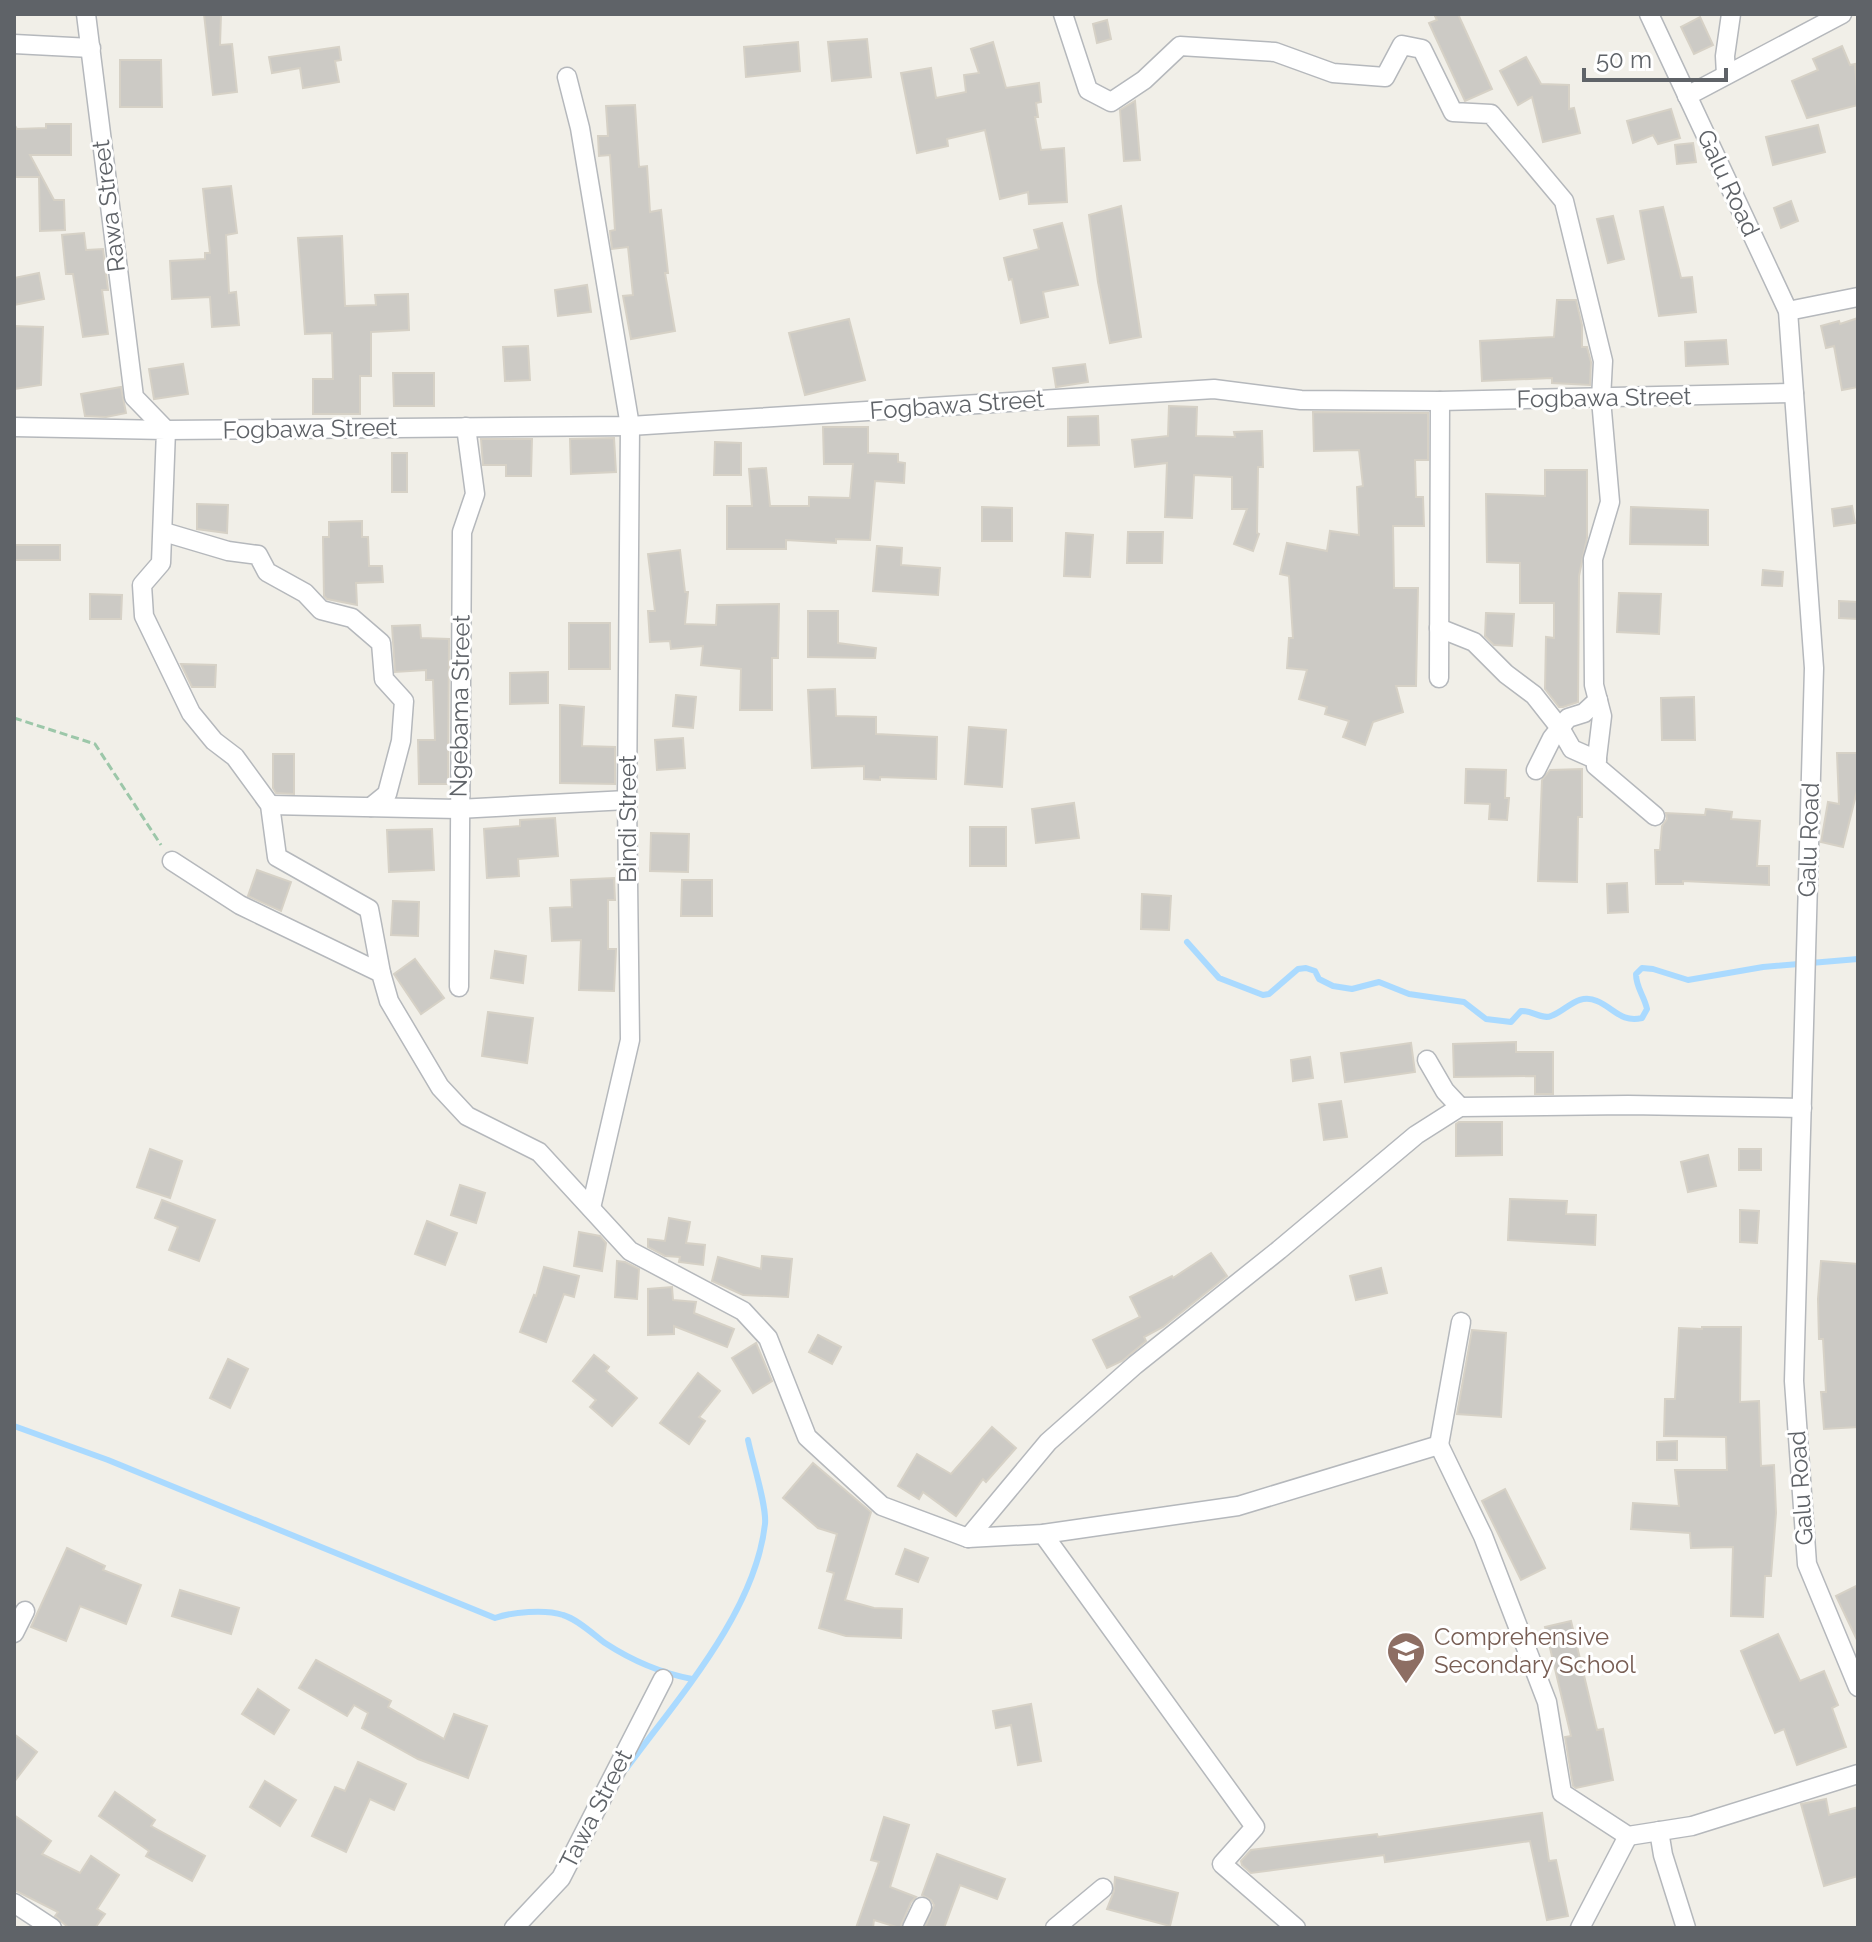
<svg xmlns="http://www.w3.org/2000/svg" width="1872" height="1942" font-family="Raleway,sans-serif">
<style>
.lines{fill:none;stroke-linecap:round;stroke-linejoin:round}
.stream{stroke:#aadaff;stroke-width:6}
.building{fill:#cccac5;stroke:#d6d1c6;stroke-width:2}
.minor-casing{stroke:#b5b8bc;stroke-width:21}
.path{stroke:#9cc7a9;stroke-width:3;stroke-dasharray:8 4;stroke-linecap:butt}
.minor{stroke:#fff;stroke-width:18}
.labels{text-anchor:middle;stroke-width:6;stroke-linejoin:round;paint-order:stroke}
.street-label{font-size:24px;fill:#5f6368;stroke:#fff}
.education-label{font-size:24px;fill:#785e54;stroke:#fff;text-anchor:start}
</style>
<rect width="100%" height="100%" fill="#f1efe8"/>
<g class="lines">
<g class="stream">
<path d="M1187 942 1219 978 1263 995 1269 994 1298 969 1306 968 1315 971 1319 979 1333 986 1352 989 1379 982 1409 994 1464 1002 1486 1019 1511 1022 1521 1011C1532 1010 1542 1020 1551 1016 1566 1011 1578 992 1597 1001 1614 1008 1621 1023 1642 1018L1647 1009C1644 995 1636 988 1636 974L1642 968 1653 969 1688 980 1763 967 1858 959"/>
<path d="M14 1426 108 1460 495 1618C512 1612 545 1609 563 1615 577 1619 593 1634 605 1643 631 1660 661 1673 692 1679"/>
<path d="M626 1769C677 1699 755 1613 765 1524 767 1506 752 1460 748 1440"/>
</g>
</g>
<g class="building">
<polygon points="204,14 221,14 220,45 232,44 237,92 213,95"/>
<polygon points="1434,14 1458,14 1492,89 1465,101 1429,23 1437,20"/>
<polygon points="1700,17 1713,45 1694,54 1681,27"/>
<polygon points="1107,20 1111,39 1097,43 1093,24"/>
<polygon points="867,39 871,77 832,81 828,42"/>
<polygon points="798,42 800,71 746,77 744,47"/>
<polygon points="993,42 1006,88 1039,83 1041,102 1036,103 1038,117 1035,117 1041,150 1064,148 1067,202 1029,204 1028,192 1000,199 985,130 947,139 948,146 917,153 901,73 931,68 936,98 966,92 964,75 979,73 971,49"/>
<polygon points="1842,46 1850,65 1855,64 1858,105 1807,118 1792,81 1818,70 1813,59"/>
<polygon points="339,47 341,60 335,61 339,82 303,88 300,68 272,73 269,57"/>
<polygon points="1526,57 1541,84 1569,85 1569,109 1574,108 1580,133 1543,142 1532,97 1518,105 1500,71"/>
<polygon points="120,60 161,60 162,107 120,107"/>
<polygon points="1135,101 1140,160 1124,161 1120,110"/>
<polygon points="635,105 639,167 647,166 650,212 661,210 668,273 665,273 675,331 631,339 623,296 633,295 628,247 612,249 610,231 615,230 610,155 599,156 598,136 608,136 606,106"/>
<polygon points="1671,109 1680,138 1658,144 1653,135 1633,143 1627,121"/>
<polygon points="14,124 17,129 46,128 46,124 71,124 71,155 30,155 54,200 64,200 65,230 40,231 39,177 14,177"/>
<polygon points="1818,125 1825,152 1773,165 1766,137"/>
<polygon points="1693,143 1696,162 1677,164 1675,145"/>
<polygon points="231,186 237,233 226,235 229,293 236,292 239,325 212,327 210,297 172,299 170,261 205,259 205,253 210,253 203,189"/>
<polygon points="1791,201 1798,221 1781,228 1774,208"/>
<polygon points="1121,206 1141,337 1110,343 1098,282 1089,215"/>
<polygon points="1663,207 1681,278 1692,277 1696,312 1659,316 1640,211"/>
<polygon points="1613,216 1624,259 1608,263 1597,219"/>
<polygon points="1062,223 1078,285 1043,292 1048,317 1021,323 1012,279 1009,280 1004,258 1039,249 1034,230"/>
<polygon points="84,233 86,250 103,249 108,290 102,290 108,334 83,337 73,274 66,274 62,235"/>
<polygon points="342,236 345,306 376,305 375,295 408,294 409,330 371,332 371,376 360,376 360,414 313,414 313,379 333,379 332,333 305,334 298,238"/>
<polygon points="39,273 44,299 14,305 14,278"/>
<polygon points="587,285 591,312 558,316 555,290"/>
<polygon points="1557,300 1576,300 1582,325 1582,347 1587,347 1591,362 1590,385 1552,383 1552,378 1482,381 1480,341 1554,337"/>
<polygon points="1858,318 1858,387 1842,390 1834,346 1826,348 1821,326 1839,321 1840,324"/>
<polygon points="849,319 865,380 805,395 789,333"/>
<polygon points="14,326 43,327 41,385 14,389"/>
<polygon points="1726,340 1728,364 1686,366 1685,342"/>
<polygon points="528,346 530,380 505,381 503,347"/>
<polygon points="183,364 188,394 154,399 149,369"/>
<polygon points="1085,364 1088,382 1056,387 1053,368"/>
<polygon points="393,373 434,373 434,406 394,406"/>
<polygon points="121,387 126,413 106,417 85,416 81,394"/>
<polygon points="1169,406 1197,407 1196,436 1235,437 1234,432 1262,431 1263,467 1258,467 1257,533 1259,534 1253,551 1234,544 1247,509 1232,509 1232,477 1194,475 1192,518 1165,517 1167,463 1135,467 1132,440 1168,436"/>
<polygon points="1313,412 1428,413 1428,460 1415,460 1416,497 1423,497 1424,526 1393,526 1394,588 1418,588 1416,686 1396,686 1403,712 1373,722 1365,745 1343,737 1349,721 1325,714 1327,707 1299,699 1307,670 1287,668 1289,638 1293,638 1289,576 1280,574 1287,543 1327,551 1330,531 1359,535 1357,487 1363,486 1359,450 1314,451"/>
<polygon points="1098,416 1099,445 1068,446 1068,417"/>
<polygon points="823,427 868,427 868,453 898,454 898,462 905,463 904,483 875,481 870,540 836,539 836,543 786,540 786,549 727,549 727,506 752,506 749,469 766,468 770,506 809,506 809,497 850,498 853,464 824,464"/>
<polygon points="614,438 616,472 571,474 570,439"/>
<polygon points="481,439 532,439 531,476 506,476 506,465 483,465"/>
<polygon points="715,442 741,443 741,475 714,475"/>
<rect x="392" y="453" width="15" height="39"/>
<polygon points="1545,470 1587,470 1587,538 1579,576 1578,702 1563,707 1559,707 1545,689 1546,637 1554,638 1554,603 1520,603 1520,563 1487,562 1486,494 1545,496"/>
<polygon points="197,504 228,505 227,533 197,529"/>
<polygon points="1852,506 1855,523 1834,526 1832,509"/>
<polygon points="982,507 1012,508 1012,541 982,541"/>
<polygon points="1631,507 1708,510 1708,545 1630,544"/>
<polygon points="362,521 362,537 368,537 369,566 382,566 383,582 356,583 357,605 327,599 324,596 323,537 329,537 329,522"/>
<polygon points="1128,532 1163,532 1162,563 1127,563"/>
<polygon points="1066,533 1093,535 1090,577 1064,576"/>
<rect x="14" y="545" width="46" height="15"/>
<polygon points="877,546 902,548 901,565 940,568 938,595 873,591"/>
<polygon points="680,550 685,592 688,592 685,624 716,625 717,605 779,604 778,658 772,658 772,710 740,710 741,669 701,665 703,646 671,649 670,641 650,642 648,611 655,611 648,554"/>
<polygon points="1763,570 1783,572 1782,586 1762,585"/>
<polygon points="1619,593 1661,594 1659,634 1617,632"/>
<polygon points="90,594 122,595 121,619 90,619"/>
<polygon points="1839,601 1858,602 1858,619 1839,618"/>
<polygon points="808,611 838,611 838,643 876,648 875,658 808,657"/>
<polygon points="1486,613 1514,614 1512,646 1494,645 1485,636"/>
<rect x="569" y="623" width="41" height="46"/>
<polygon points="420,625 421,638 449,639 448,784 419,784 418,740 435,740 433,680 426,680 426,670 395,672 392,626"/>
<polygon points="181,664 216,665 215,687 192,687"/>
<polygon points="548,672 548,703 510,704 510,673"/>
<polygon points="835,689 836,716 876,717 876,734 937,737 936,779 880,777 880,780 864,779 864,766 812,768 808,690"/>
<polygon points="676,695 696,697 693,728 673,726"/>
<polygon points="1694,697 1695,740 1662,740 1661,698"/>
<polygon points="560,705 584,707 582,746 615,747 615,784 560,783"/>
<polygon points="969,727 1006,730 1002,787 965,784"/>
<polygon points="683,738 685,768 657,770 655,740"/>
<polygon points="1837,753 1858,753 1858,787 1843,847 1821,842 1828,802 1839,804"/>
<polygon points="273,754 294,754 294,794 276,793 273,788"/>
<polygon points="1466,769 1506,770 1505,798 1509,798 1507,820 1489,819 1490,804 1465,803"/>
<polygon points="1582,769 1582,817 1578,817 1577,882 1538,881 1542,780 1550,770"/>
<polygon points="1074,803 1079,838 1036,843 1032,809"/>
<polygon points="1706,809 1732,812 1731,819 1760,821 1757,866 1769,866 1769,885 1683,881 1683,884 1656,884 1655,850 1660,850 1662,826 1667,819 1666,813 1705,815"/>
<polygon points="555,818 558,856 518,859 519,876 487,878 484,829 520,826 520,820"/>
<rect x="970" y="827" width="36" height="39"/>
<polygon points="432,829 434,870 389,872 387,830"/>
<polygon points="651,833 689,834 688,872 650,871"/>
<polygon points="257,870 291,882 281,911 248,896"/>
<polygon points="614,878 615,900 608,900 608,949 616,949 614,991 579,990 581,940 552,941 550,908 572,907 571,880"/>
<polygon points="682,880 712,880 712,916 681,916"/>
<polygon points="1627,883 1628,912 1608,913 1607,884"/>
<polygon points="1142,894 1171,896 1169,930 1141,929"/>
<polygon points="393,901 419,902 418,936 391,935"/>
<polygon points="495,951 526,956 523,983 491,978"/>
<polygon points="415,959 444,998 421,1014 394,974"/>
<polygon points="488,1012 533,1018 527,1063 482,1056"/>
<polygon points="1516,1042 1516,1052 1553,1052 1553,1094 1535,1094 1535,1076 1454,1077 1453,1044"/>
<polygon points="1411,1043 1415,1072 1345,1082 1341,1053"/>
<polygon points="1310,1057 1313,1078 1293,1081 1291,1060"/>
<polygon points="1341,1101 1347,1137 1324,1140 1319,1104"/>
<polygon points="1459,1122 1502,1122 1502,1155 1456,1156 1456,1124"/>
<polygon points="150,1149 182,1161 170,1198 137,1187"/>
<rect x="1739" y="1149" width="22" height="21"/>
<polygon points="1708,1155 1716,1186 1688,1192 1681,1162"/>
<polygon points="460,1185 485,1193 476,1223 451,1215"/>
<polygon points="1510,1199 1567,1201 1566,1214 1596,1215 1595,1245 1508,1240"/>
<polygon points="162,1200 215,1220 199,1261 169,1250 178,1227 155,1218"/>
<polygon points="1740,1210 1759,1211 1757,1243 1740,1242"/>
<polygon points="669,1218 690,1222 686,1243 705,1245 703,1265 679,1262 680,1257 665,1256 648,1247 648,1239 665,1241"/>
<polygon points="427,1221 457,1233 445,1265 415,1254"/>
<polygon points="579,1232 600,1236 606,1243 602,1271 574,1266"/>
<polygon points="1211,1253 1227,1276 1163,1327 1144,1337 1146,1341 1122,1361 1107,1368 1093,1340 1140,1317 1130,1297 1172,1276 1173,1278"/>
<polygon points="762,1256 792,1259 788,1297 743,1295 712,1281 718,1257 761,1269"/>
<polygon points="617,1261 625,1262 639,1269 637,1299 615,1297"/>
<polygon points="1821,1261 1858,1264 1858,1427 1824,1429 1821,1392 1826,1392 1823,1339 1819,1339 1818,1299"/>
<polygon points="544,1267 579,1276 574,1297 564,1294 546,1342 520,1332 534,1295 536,1296"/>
<polygon points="1381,1268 1387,1293 1356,1300 1350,1276"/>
<polygon points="672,1287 673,1300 696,1302 694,1313 734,1329 727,1347 674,1326 674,1334 648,1335 648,1289"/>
<polygon points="1702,1327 1741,1327 1740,1402 1759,1401 1761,1466 1774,1465 1776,1513 1771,1576 1765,1576 1763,1617 1731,1616 1733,1547 1691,1548 1690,1533 1631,1529 1633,1503 1679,1506 1675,1470 1727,1470 1726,1437 1664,1436 1665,1399 1675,1399 1679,1328 1702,1329"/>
<polygon points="1472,1330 1506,1333 1501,1417 1457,1414"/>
<polygon points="818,1335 841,1347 832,1364 809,1352"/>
<polygon points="756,1343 772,1381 753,1393 732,1358"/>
<polygon points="594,1355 609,1367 606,1371 637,1398 612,1426 590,1407 596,1400 573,1381"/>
<polygon points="228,1359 248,1369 230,1408 210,1398"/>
<polygon points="698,1373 720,1391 699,1417 705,1421 689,1444 660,1423"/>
<polygon points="992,1427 1016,1448 986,1482 983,1479 956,1516 923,1492 919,1499 898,1486 917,1454 951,1474"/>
<polygon points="1677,1441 1677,1460 1657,1460 1657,1442"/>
<polygon points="813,1463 871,1512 845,1600 874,1608 902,1609 901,1638 846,1636 819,1628 834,1573 827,1571 837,1534 818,1528 783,1498"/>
<polygon points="1505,1489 1545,1568 1521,1580 1482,1501"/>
<polygon points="67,1548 105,1566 103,1570 141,1585 126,1624 80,1606 66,1641 31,1627"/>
<polygon points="905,1549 928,1558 918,1582 896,1574"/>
<polygon points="1858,1585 1858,1642 1836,1596"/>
<polygon points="180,1590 239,1608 231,1634 172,1616"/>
<polygon points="1571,1621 1597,1730 1603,1729 1613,1780 1576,1788 1573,1786 1565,1737 1571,1736 1545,1627"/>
<polygon points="1778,1634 1800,1681 1824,1671 1838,1705 1832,1708 1846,1747 1797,1765 1784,1729 1775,1733 1741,1651"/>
<polygon points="316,1660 391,1701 388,1707 444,1739 454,1714 487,1726 468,1778 418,1759 362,1728 368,1713 354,1705 347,1716 299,1688"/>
<polygon points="258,1689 289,1710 274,1734 242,1714"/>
<polygon points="1031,1704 1041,1761 1018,1765 1011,1725 996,1728 993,1711"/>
<polygon points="14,1734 37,1752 14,1782"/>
<polygon points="358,1762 406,1784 394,1810 370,1799 346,1852 312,1836 335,1787 345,1791"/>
<polygon points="265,1781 296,1800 280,1826 250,1807"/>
<polygon points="115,1792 155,1820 151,1826 205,1856 192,1881 146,1856 149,1851 99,1816"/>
<polygon points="1826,1799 1829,1815 1858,1807 1858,1876 1824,1886 1801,1804"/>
<polygon points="1542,1813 1549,1861 1556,1860 1568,1916 1547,1920 1530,1841 1385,1862 1384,1855 1251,1873 1242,1865 1241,1861 1251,1850 1377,1834 1378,1837"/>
<polygon points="14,1815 51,1841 42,1854 80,1873 91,1856 119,1875 97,1909 105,1914 95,1928 69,1928 55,1916 58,1912 14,1890"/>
<polygon points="884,1817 909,1825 890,1887 916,1897 911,1902 900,1928 874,1920 873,1928 856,1928 879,1862 871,1860"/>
<polygon points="937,1854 1005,1879 997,1899 960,1885 944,1928 925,1928 934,1905 931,1900 922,1895"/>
<polygon points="1115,1877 1178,1893 1170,1926 1107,1909 1114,1891"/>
</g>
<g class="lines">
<defs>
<g id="minor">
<polyline points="86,14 134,397 166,430 630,426 1214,389 1301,400 1440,401 1794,393"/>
<polyline points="1063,14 1088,90 1111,102 1144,80 1180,46 1275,52 1333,73 1385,77 1402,45 1422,49 1453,112 1491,114 1564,201 1603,361 1601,399 1610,502 1593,559 1594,685 1602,716 1596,766 1655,816"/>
<polyline points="1649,14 1788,311 1814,668 1794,1381 1807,1564 1858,1687"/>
<polyline points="14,44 91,48"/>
<polyline points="1726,75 1725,56 1731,14"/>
<polyline points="567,77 580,128 630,426 627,800 630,1040 591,1208"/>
<polyline points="1687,96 1842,14"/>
<polyline points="1788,311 1858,297"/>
<polyline points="14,427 166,430 161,563 142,585 144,616 191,713 214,741 235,757 270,805 277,857 369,909 381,973"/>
<polyline points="164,532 228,551 258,555 267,572 305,593 321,610 352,618 381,643 384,679 404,701 401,741 387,794 371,807"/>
<polyline points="1439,628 1474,642 1506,674 1534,695 1560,728 1572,749 1597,760"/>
<polyline points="1439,678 1440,401"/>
<polyline points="1536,770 1552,738 1568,718 1584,713 1598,700"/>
<polyline points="270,805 458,809 627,800"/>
<polyline points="172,861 240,905 381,973 389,1001 440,1087 467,1116 539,1152 630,1251 743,1311 768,1338 807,1437 882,1506 968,1538 1043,1534 1238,1506 1439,1445"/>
<polyline points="459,987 462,532 475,494 466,427"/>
<polyline points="1427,1060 1445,1091 1460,1107"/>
<polyline points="1439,1445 1483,1536 1547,1702 1562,1793 1628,1836 1692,1826 1858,1774"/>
<polyline points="1439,1445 1461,1322"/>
<polyline points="1043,1534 1255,1827 1222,1864 1296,1928"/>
<polyline points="968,1538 1048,1442 1135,1365 1279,1250 1416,1135 1460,1107 1628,1105 1802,1108"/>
<polyline points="14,1633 25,1611"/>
<polyline points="1659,1831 1663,1855 1686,1928"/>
<polyline points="14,1903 52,1928"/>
<polyline points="514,1928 561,1878 663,1679"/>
<polyline points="912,1928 922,1907"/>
<polyline points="1055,1928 1103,1888"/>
<polyline points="1580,1928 1628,1836"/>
</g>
</defs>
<use href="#minor" class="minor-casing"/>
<polyline class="path" points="14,718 95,744 161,845"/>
<use href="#minor" class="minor"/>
</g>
<defs>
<symbol id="school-pin" viewBox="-11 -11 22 30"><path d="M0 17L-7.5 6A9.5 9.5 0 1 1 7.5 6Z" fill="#8d6e63" stroke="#fff"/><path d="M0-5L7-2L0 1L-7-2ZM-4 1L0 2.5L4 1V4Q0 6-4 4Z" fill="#fff"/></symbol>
</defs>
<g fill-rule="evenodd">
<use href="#school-pin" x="1384" y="1629" width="44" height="60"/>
</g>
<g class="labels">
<g class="street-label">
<text transform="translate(1728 183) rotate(65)" y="8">Galu Road</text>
<text transform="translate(109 206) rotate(-97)" y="8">Rawa Street</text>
<text transform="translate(1604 398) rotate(-1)" y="8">Fogbawa Street</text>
<text transform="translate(957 405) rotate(-4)" y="8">Fogbawa Street</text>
<text transform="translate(310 429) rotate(-1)" y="8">Fogbawa Street</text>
<text transform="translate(460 706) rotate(-89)" y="8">Ngebama Street</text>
<text transform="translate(628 819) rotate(-90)" y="8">Bindi Street</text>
<text transform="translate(1809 840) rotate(-88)" y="8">Galu Road</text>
<text transform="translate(1801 1488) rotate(-94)" y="8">Galu Road</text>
<text transform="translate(596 1809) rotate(-63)" y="8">Tawa Street</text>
</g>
<g class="education-label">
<text x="1434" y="1645">Comprehensive<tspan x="1434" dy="28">Secondary School</tspan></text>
</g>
</g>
<rect width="1872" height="1942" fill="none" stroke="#5f6368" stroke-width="32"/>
<path d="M1584 68v12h142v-12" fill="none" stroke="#5f6368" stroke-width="4"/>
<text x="1596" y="68" font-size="24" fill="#5f6368" stroke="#ffffff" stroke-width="6" paint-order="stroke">50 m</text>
</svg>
